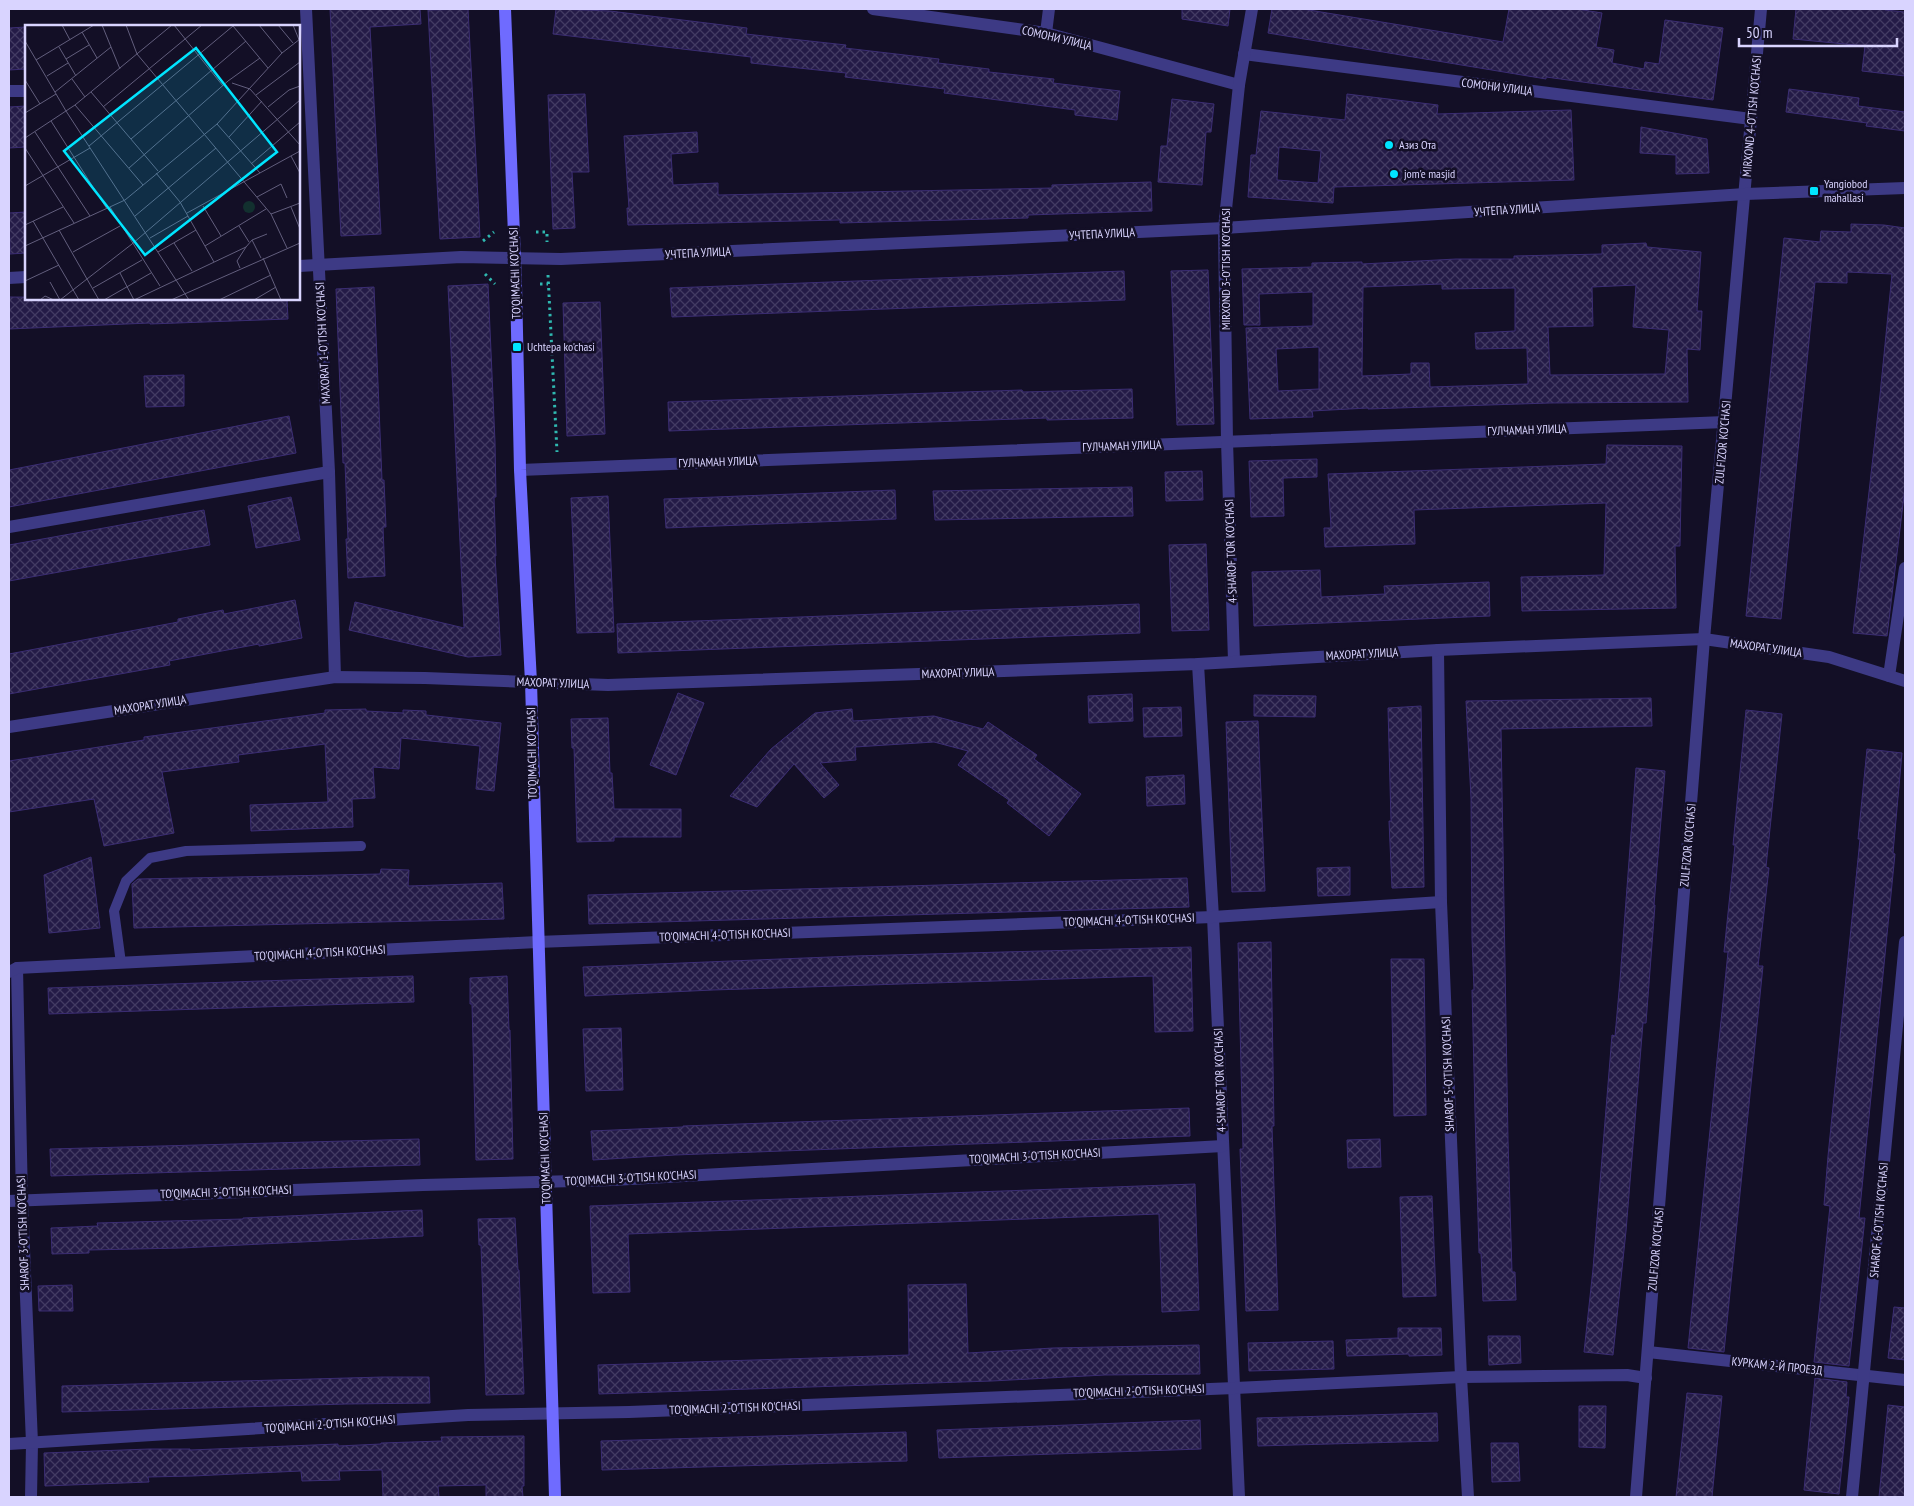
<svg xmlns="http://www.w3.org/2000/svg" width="1914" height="1506" font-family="'PT Sans Narrow',sans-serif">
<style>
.building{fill:url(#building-cross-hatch);stroke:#3b2d73;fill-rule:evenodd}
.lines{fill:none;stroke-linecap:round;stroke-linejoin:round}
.path{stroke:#2fb8b0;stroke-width:3;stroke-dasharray:2.5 4;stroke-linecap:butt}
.service{stroke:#3d3a85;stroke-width:10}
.minor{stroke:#3d3a85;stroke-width:12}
.tertiary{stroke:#3d3a85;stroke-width:12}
.secondary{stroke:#6f6bff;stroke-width:12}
.poi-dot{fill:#00e5ff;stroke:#130f26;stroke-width:2}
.labels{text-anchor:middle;stroke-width:5;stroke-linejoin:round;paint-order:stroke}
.street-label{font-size:12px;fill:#d9d4ff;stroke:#130f26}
.poi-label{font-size:12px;fill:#d9d4ff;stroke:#130f26;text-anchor:start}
.inset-road{fill:none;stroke:#625e7d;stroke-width:1}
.view{fill:#00e5ff;fill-opacity:0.15;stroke:#00e5ff;stroke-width:2.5}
.inset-edge{fill:none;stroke:#d9d4ff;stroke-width:2.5}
</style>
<defs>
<pattern id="building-cross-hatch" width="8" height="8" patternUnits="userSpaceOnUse" patternTransform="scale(1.25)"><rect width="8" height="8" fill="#241b47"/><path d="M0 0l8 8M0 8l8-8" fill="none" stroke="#433b63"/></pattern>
</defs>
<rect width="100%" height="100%" fill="#130f26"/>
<g class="building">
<polygon points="330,9 420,9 421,24 370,27 381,234 341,236"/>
<polygon points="468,9 480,237 440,239 428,10"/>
<polygon points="556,9 610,11 747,28 746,34 846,45 845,48 939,59 938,63 989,69 989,72 1054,79 1053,83 1120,91 1117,120 1075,115 1075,110 944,93 945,89 845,77 846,73 751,63 751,57 553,34"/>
<polygon points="1182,9 1230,9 1228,26 1182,19"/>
<polygon points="1272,9 1303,9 1503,42 1509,9 1577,9 1602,13 1596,47 1614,50 1612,63 1644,69 1645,62 1659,64 1665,20 1723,28 1713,100 1546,77 1546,79 1268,33"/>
<polygon points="1796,9 1885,9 1885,10 1905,12 1905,76 1862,71 1865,46 1793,39"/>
<polygon points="26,27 26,69 9,70 9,28"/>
<polygon points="1789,89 1859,98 1858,106 1905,112 1905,131 1866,126 1867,123 1786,112"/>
<polygon points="585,94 589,172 572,172 575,228 553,229 548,95"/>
<path d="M1347 94 1438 105 1437 114 1571 110 1574 180 1334 187 1333 203 1248 197 1251 155H1256L1261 111 1345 120ZM1279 147 1321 151 1318 183 1277 180Z"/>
<polygon points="1172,99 1214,104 1211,132 1206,132 1202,185 1158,182 1161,146 1167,146"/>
<polygon points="26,106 26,147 9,148 9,107"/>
<polygon points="1641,127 1707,139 1709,173 1676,174 1676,155 1640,153"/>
<polygon points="697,132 698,152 671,154 673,185 718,183 718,195 1052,188 1052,185 1151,182 1152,211 1028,215 1028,218 840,223 840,220 628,225 627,208 629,208 624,136"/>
<polygon points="26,212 26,253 10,254 9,213"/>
<polygon points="1851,224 1884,225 1905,228 1905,488 1887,636 1853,633 1880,395 1892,274 1847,272 1847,283 1815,282 1781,619 1746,616 1784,238 1820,242 1821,231 1851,232"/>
<path d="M1646 243 1647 247 1701 252 1697 311H1702L1700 350 1687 349 1688 402 1550 403 1368 409V408L1312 411 1313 417 1250 419 1246 328 1313 326V292L1259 294 1260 325H1244L1242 269 1312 267V263L1362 262V264L1456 259H1514V256L1602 254V245ZM1442 284V289L1515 288V331L1475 333 1476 349 1527 348 1528 384 1430 387 1429 363H1411V374L1362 376 1363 287ZM1636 285 1633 327 1669 330 1665 374 1550 375 1548 327 1593 326 1592 287ZM1319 347V389L1278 391 1276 349Z"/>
<polygon points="1208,270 1214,424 1177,425 1171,271"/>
<polygon points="1124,271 1125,300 672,317 670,288"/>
<polygon points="488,284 495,442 496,497 494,497 496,556 495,556 501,655 468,657 349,630 355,602 464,628 448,286"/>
<polygon points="374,287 382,480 384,480 386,527 383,527 385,576 348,578 346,539 348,539 345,463 343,463 336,289"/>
<polygon points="9,297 287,299 288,319 150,324 150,323 9,329"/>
<polygon points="600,302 605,434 567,436 563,303"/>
<polygon points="184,375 184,406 146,407 144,376"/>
<polygon points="1132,389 1133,418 1047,420 1047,418 669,431 668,402 1022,390 1023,392"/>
<polygon points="289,416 296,453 9,507 9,470"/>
<polygon points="1607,445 1682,446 1680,546 1675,546 1676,608 1522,611 1521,577 1604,575 1606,503 1414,510 1415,544 1325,547 1324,528 1331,528 1328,474 1606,464"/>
<polygon points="1317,459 1317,477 1283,478 1284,516 1251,517 1249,461"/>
<polygon points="1202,471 1203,500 1166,501 1165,472"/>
<polygon points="1132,487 1133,516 935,520 933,491"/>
<polygon points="895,490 896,519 666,528 664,499"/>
<polygon points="608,496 614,632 577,633 571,498"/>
<polygon points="291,497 300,540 256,548 248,506"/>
<polygon points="204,510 210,545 9,581 9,545"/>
<polygon points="1206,544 1209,630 1172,631 1169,545"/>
<polygon points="1320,570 1321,597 1385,594 1384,586 1489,582 1490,616 1254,626 1252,572"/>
<polygon points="295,600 302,638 259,646 259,644 169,661 170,665 9,694 9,654 178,622 178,619 223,610 224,614"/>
<polygon points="1139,604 1140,633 618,653 617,624"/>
<polygon points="678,693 704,703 676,775 650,765"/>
<polygon points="1132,694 1133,721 1089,723 1088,696"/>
<polygon points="1254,695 1316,696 1315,717 1254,716"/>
<polygon points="1651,698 1652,726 1501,729 1508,1140 1512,1272 1515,1272 1516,1300 1483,1301 1481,1253 1479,1253 1475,1113 1472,990 1474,990 1472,939 1471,798 1466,701"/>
<polygon points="1421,706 1424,887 1392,888 1389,821 1391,821 1388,708"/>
<polygon points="1181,707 1182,736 1144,737 1143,708"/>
<polygon points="366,709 366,711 403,713 403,710 426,711 426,715 501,723 494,791 476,789 480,746 401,738 399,769 373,767 375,798 352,799 353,827 251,831 250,805 328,802 325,744 238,755 239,762 162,772 174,833 104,846 94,799 9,812 9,761 144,740 144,737 325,713 325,710"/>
<polygon points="852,709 853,721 934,716 983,729 988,722 1037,755 1034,759 1081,794 1049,836 1007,803 1009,800 958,765 968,751 934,742 855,747 856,760 820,763 839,785 824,798 794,764 757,807 730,796 771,749 815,713"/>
<polygon points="1746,710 1782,714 1766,867 1769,868 1758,966 1763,966 1724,1352 1688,1348 1728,952 1724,952 1735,845 1733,845"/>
<polygon points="608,718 610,773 612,773 614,809 681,809 681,837 614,837 614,841 577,842 574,748 572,748 571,719"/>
<polygon points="1258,721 1265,891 1232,892 1226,722"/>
<polygon points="1867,749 1902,753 1893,853 1895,854 1859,1218 1865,1218 1849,1366 1814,1362 1830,1206 1824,1205 1828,1156 1860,839 1858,839"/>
<polygon points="1636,768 1665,771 1654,905 1655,905 1646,1023 1643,1023 1626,1231 1613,1355 1584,1352 1593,1269 1612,1035 1615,1036 1620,980"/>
<polygon points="1184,775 1185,804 1147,806 1146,777"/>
<polygon points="91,857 100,928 49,933 44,875"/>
<polygon points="1350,867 1350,895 1318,896 1317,868"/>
<polygon points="381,869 409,870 408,886 502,883 504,919 134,928 132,884 138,879 380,874"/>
<polygon points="1187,878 1189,907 589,924 588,895"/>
<polygon points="1271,942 1274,1126 1272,1126 1278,1310 1246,1311 1240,1149 1243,1149 1238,943"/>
<polygon points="1191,947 1193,1031 1155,1032 1153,976 713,990 585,996 583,967 854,956"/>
<polygon points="1391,959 1424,959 1426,1115 1394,1116"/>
<polygon points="413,976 414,1002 49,1014 48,988"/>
<polygon points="507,976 509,1030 510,1030 513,1159 476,1160 472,1004 470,1004 470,978"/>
<polygon points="621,1028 623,1090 586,1091 583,1029"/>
<polygon points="1189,1108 1190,1136 675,1155 593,1160 591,1131 683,1127 683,1126"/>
<polygon points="419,1139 420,1165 51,1176 50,1149"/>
<polygon points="1380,1139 1381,1167 1348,1168 1347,1140"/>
<polygon points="1195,1184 1199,1310 1162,1312 1159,1214 628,1234 630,1292 593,1293 590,1206"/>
<polygon points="1432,1196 1436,1296 1403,1297 1400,1197"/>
<polygon points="422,1210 423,1236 182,1248 89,1250 89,1253 52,1254 51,1228 98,1226 97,1223 243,1219 243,1218"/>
<polygon points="515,1218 518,1270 519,1270 524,1394 486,1395 481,1245 479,1245 478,1219"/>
<polygon points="966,1284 968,1353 1053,1348 1199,1345 1200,1374 1105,1375 992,1381 599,1394 598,1365 909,1355 908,1285"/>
<polygon points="72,1285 73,1311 39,1311 38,1286"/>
<polygon points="1894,1307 1905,1308 1905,1360 1888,1358"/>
<polygon points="1398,1328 1441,1328 1442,1355 1409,1356 1409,1354 1347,1356 1346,1340 1398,1338"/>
<polygon points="1488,1336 1520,1336 1521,1363 1489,1365"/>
<polygon points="1333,1341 1334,1369 1249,1371 1248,1343"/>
<polygon points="383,1377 429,1377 430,1403 347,1404 62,1412 62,1386"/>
<polygon points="1815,1378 1847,1382 1846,1397 1849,1397 1839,1494 1804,1490"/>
<polygon points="1687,1393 1722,1396 1712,1497 1676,1497"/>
<polygon points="1888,1405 1905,1407 1905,1497 1879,1497"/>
<polygon points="1579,1406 1606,1406 1605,1448 1579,1447"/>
<polygon points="1437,1413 1438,1441 1258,1446 1257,1418"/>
<polygon points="1200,1420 1201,1449 939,1458 937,1430"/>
<polygon points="906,1432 907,1461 602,1470 601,1441"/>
<polygon points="524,1436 524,1486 522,1486 523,1497 486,1497 486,1485 438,1486 439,1497 383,1497 382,1470 339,1471 340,1480 302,1481 301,1471 193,1476 148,1477 149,1482 45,1486 44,1453 149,1449 190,1449 190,1450 338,1444 338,1446 381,1444 381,1443 442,1441 441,1437"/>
<polygon points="1491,1443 1518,1443 1520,1481 1492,1482"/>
</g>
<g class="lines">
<g class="path">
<polyline points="536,232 547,232 547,242"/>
<polyline points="483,241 494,232"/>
<polyline points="485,274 495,284"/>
<polyline points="548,275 557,452"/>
<polyline points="540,284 548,284"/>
</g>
<polyline class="service" points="121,963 114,911 126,881 150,858 186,851 361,846"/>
<g class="minor">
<polyline points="306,9 329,472 335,677"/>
<polyline points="873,9 1046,33 1239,85"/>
<polyline points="1046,33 1049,9"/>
<polyline points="1244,54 1751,119"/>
<polyline points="9,91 26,91"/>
<polyline points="520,470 1725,422"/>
<polyline points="9,527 329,472"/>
<polyline points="1438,650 1441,902 1461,1377 1468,1497"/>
<polyline points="1234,661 1227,441 1224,228 1239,85 1252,9"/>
<polyline points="1198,664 1213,917 1239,1497"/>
<polyline points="1889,676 1905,568"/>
<polyline points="9,727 335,677 425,678 608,685 1198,664 1438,650 1704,639 1829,657 1905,681"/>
<polyline points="17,968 22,1200 32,1443 31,1497"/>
<polyline points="9,972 17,968 537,942 1213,917 1441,902"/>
<polyline points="9,1201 423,1185 613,1180 1223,1146"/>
<polyline points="1648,1352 1905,1380"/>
<polyline points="9,1444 468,1415 629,1412 1235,1388 1461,1377 1627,1375 1646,1378"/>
<polyline points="1636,1497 1704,639 1761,9"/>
<polyline points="1852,1497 1905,942"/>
</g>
<g class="tertiary">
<polyline points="299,266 461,257 561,259 1224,228 1745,194 1905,188"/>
<polyline points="9,278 26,277"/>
</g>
<polyline class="secondary" points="505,9 516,285 520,470 531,682 555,1497"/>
</g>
<g class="poi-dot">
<circle cx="1389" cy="145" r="5"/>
<circle cx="1394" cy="174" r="5"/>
<rect x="1809" y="186" width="10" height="10" rx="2.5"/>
<rect x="512" y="342" width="10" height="10" rx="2.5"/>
</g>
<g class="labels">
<g class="street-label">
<text transform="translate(1057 38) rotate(13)" y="4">СОМОНИ УЛИЦА</text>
<text transform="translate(1497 87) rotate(7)" y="4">СОМОНИ УЛИЦА</text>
<text transform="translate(1752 116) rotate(-85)" y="4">MIRXOND 4-O'TISH KO'CHASI</text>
<text transform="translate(1507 210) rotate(-4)" y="4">УЧТЕПА УЛИЦА</text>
<text transform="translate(1102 234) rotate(-3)" y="4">УЧТЕПА УЛИЦА</text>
<text transform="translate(698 253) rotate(-3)" y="4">УЧТЕПА УЛИЦА</text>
<text transform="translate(1226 269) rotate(-90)" y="4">MIRXOND 3-O'TISH KO'CHASI</text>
<text transform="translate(515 273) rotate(-92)" y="4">TO'QIMACHI KO'CHASI</text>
<text transform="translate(323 343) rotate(-93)" y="4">MAXORAT 1-O'TISH KO'CHASI</text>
<text transform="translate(1527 430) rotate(-2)" y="4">ГУЛЧАМАН УЛИЦА</text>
<text transform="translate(1723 442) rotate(-85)" y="4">ZULFIZOR KO'CHASI</text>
<text transform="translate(1122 446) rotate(-2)" y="4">ГУЛЧАМАН УЛИЦА</text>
<text transform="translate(718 462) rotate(-2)" y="4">ГУЛЧАМАН УЛИЦА</text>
<text transform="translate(1231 551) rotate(-92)" y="4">4-SHAROF TOR KO'CHASI</text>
<text transform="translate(1766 648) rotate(8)" y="4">МАХОРАТ УЛИЦА</text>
<text transform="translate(1362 654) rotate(-3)" y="4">МАХОРАТ УЛИЦА</text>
<text transform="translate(958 673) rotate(-2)" y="4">МАХОРАТ УЛИЦА</text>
<text transform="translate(553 683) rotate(2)" y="4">МАХОРАТ УЛИЦА</text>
<text transform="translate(150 705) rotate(-9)" y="4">МАХОРАТ УЛИЦА</text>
<text transform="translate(532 753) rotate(-91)" y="4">TO'QIMACHI KO'CHASI</text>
<text transform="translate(1688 845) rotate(-85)" y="4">ZULFIZOR KO'CHASI</text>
<text transform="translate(1129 920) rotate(-2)" y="4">TO'QIMACHI 4-O'TISH KO'CHASI</text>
<text transform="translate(725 935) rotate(-2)" y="4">TO'QIMACHI 4-O'TISH KO'CHASI</text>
<text transform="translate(320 953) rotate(-3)" y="4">TO'QIMACHI 4-O'TISH KO'CHASI</text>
<text transform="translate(1448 1074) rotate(-92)" y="4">SHAROF 5-O'TISH KO'CHASI</text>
<text transform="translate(1220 1080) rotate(-92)" y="4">4-SHAROF TOR KO'CHASI</text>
<text transform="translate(1035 1156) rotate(-3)" y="4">TO'QIMACHI 3-O'TISH KO'CHASI</text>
<text transform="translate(545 1158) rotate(-92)" y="4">TO'QIMACHI KO'CHASI</text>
<text transform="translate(631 1178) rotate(-3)" y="4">TO'QIMACHI 3-O'TISH KO'CHASI</text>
<text transform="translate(226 1192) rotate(-2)" y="4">TO'QIMACHI 3-O'TISH KO'CHASI</text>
<text transform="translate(1879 1220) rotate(-85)" y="4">SHAROF 6-O'TISH KO'CHASI</text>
<text transform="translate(23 1233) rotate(-92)" y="4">SHAROF 3-O'TISH KO'CHASI</text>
<text transform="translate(1656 1249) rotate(-85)" y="4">ZULFIZOR KO'CHASI</text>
<text transform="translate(1777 1366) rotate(6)" y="4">КУРКАМ 2-Й ПРОЕЗД</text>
<text transform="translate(1139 1391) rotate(-2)" y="4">TO'QIMACHI 2-O'TISH KO'CHASI</text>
<text transform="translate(735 1408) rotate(-2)" y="4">TO'QIMACHI 2-O'TISH KO'CHASI</text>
<text transform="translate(330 1424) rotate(-4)" y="4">TO'QIMACHI 2-O'TISH KO'CHASI</text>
</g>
<g class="poi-label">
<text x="1399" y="149">Азиз Ота</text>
<text x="1404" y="178">jom'e masjid</text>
<text x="1824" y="188">Yangiobod<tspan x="1824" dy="14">mahallasi</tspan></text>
<text x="527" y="351">Uchtepa ko'chasi</text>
</g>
</g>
<g transform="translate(25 25)">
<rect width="275" height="275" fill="#130f26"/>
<path d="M218 182a6 6 0 1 1 12 0a6 6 0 1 1-12 0Z" fill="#12302f"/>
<path class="inset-road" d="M37 0 45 15M77 0 95 44M101 0 112 29 246 189 262 223M149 0 198 61M234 0 257 28M253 0 268 18M268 0 275 17M208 1 243 43M57 7 72 33M0 16 41 86 164 275M34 22 51 51M41 34 64 20M11 35 69 0M22 51 43 38M47 54 60 72M0 55 15 79M207 58 225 64 275 120M30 67 86 22M66 67 133 146M231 70 275 37M50 80 118 160M78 82 177 0M243 82 264 65 275 61M0 88 31 69M26 96 82 184M192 99 235 148M10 107 65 191M204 112 237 76M0 113 50 80 147 0M106 114 221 16M64 121 208 1M0 123 49 198M266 131 275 148M226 139 275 97M104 143 203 56 235 33M131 148 155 177 189 237M0 161 65 123M232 172 256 159 262 173M178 181 196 211M85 182 135 261M266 182 275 204M162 188 275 126M246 189 275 178M110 191 191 123M8 196 54 275M0 200 38 182M214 201 224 217M34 205 74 275M125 213 163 191M227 215 236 233M149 218 167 246M0 221 100 175 192 99 257 28 275 14M180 221 241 184M48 227 95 201M133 227 171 205M238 233 256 275M215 243 212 236 221 222M95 248 109 275M0 256 34 240M25 257 35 275M68 263 117 235M15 275 20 271 29 275M35 275 107 219 275 75M79 275 126 248M109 275 221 222 227 215 242 209M146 275 275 218M194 275 246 250M229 275 251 262"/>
<path class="view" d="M171 23 252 127 120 230 39 126Z"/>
<rect width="275" height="275" class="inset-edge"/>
</g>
<rect width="1914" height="1506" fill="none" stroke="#d9d4ff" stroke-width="20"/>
<path d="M1739 38v8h158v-8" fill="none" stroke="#d9d4ff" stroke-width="2.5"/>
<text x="1746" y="38" font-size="15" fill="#d9d4ff" stroke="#130f26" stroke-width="4" paint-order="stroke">50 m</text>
</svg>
